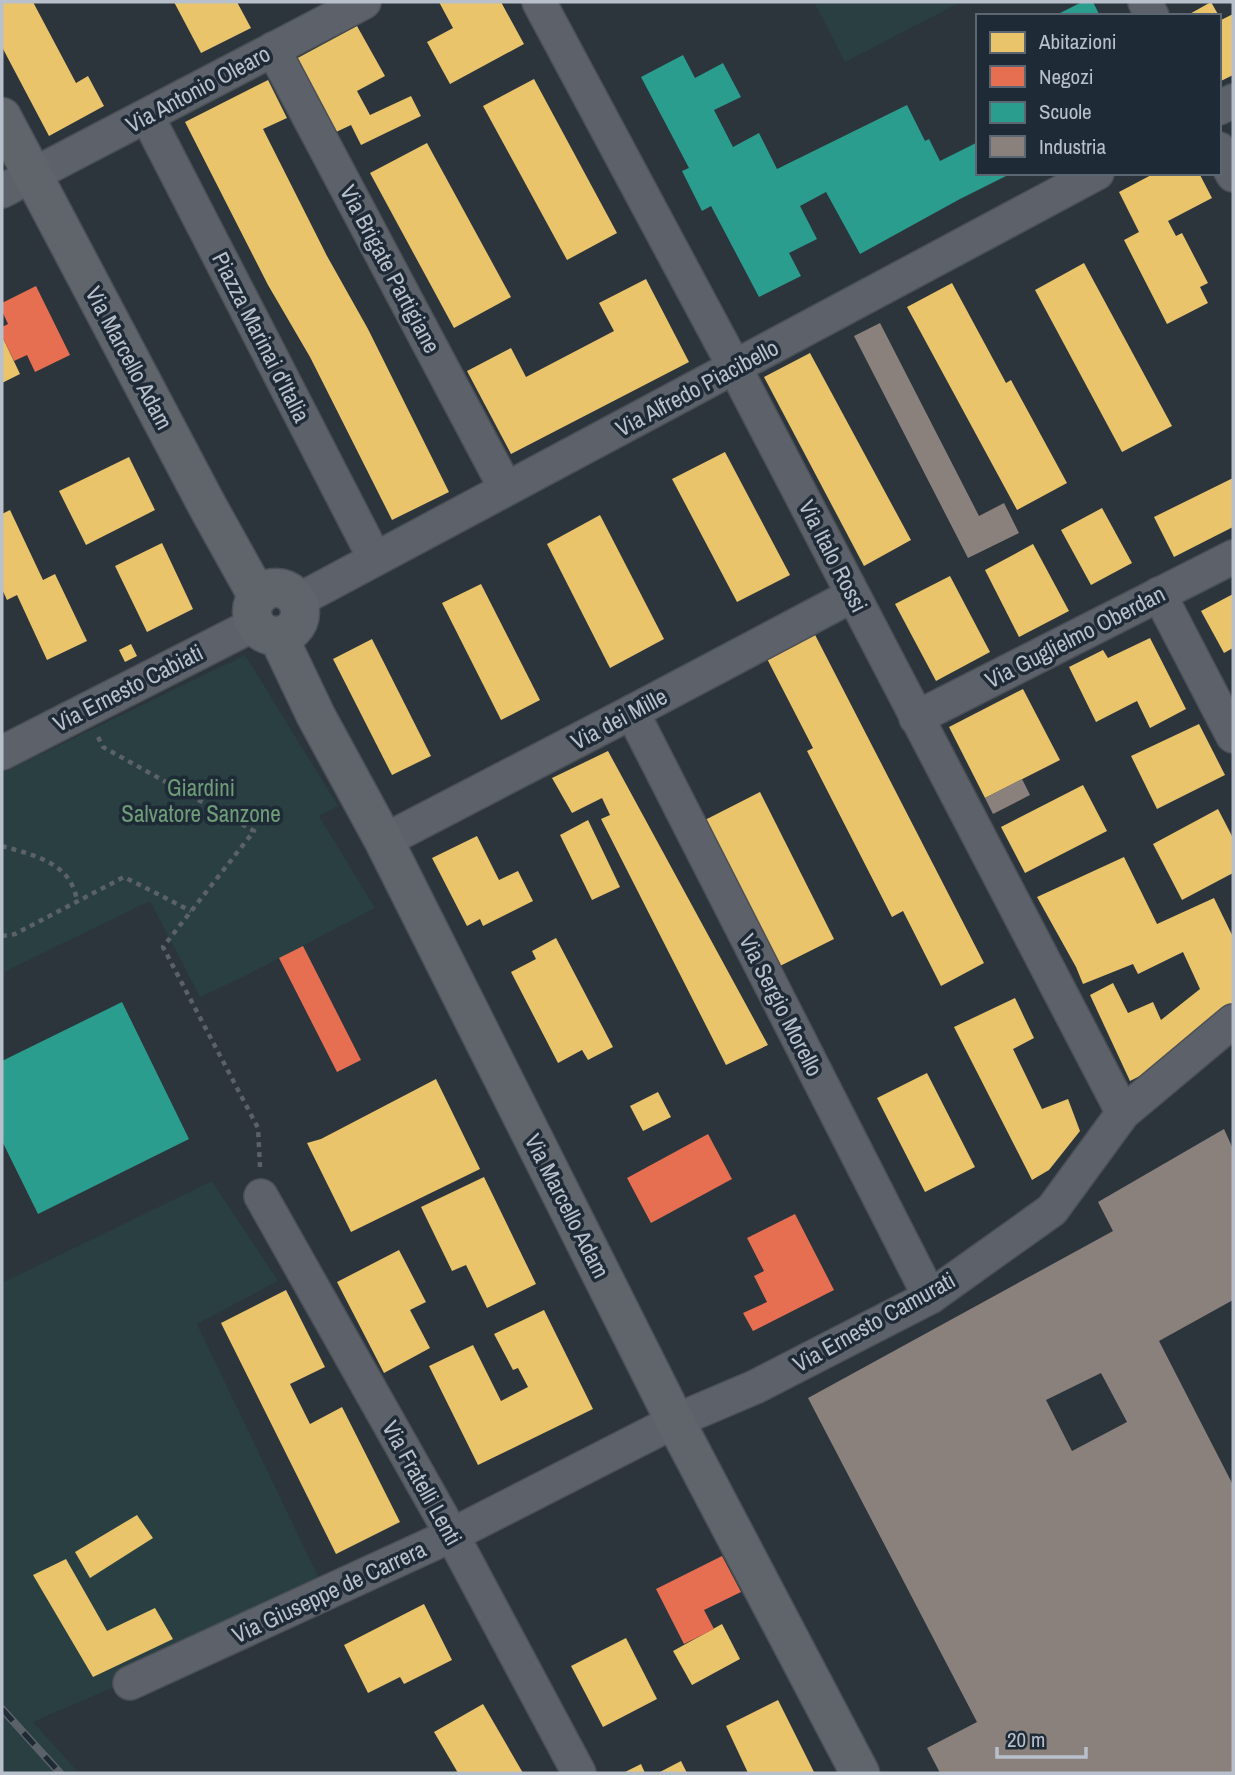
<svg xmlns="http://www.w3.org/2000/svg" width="1235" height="1775" font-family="'Archivo Narrow',sans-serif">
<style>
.green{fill:#293f42}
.homes{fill:#e9c46a}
.shops{fill:#e76f51}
.schools{fill:#2a9d8f}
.industry{fill:#8a817c;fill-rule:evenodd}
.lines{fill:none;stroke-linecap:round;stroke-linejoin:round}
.minor-casing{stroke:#4b5056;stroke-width:36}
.major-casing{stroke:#4a5058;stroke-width:41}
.path{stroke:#5b6166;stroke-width:4.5;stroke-dasharray:5 5;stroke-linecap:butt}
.minor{stroke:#5d626a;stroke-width:33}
.major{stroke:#60656b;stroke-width:38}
.rail-casing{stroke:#5b6168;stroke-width:8}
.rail{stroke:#1f2a37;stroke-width:5;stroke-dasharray:16;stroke-linecap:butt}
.labels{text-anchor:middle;stroke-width:7;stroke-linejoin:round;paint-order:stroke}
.street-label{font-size:23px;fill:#b8c0cc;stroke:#1f2a37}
.park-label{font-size:23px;fill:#6f9d78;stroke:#1f2a37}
</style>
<rect width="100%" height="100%" fill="#2c343c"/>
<g class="green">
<polygon points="814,2 961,2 845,62"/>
<polygon points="245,655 338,806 319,816 375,908 241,978 200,997 150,901 2,973 2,773"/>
<polygon points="212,1181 278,1281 197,1324 327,1595 33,1722 79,1773 2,1773 2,1283"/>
</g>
<g class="homes">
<polygon points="2,2 33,2 76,83 88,76 104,106 49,136 2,47"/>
<polygon points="174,2 237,2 251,28 201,53"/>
<polygon points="439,2 501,2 524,44 450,84 427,42 453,28"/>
<polygon points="1211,2 1219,16 1186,16"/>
<polygon points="1233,14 1233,75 1221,81 1219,77 1219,16 1221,20"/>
<polygon points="357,26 385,76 357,91 370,115 411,96 421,116 361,145 351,125 334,133 294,60"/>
<polygon points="534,79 617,233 567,260 483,106"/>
<polygon points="268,80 287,118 263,129 327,256 368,329 449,492 392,520 310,357 268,285 185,122"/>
<polygon points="427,143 511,297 454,328 370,173"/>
<polygon points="1155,173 1199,173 1212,198 1168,221 1176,236 1182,233 1208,283 1200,287 1208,303 1167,324 1124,240 1139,232 1119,192"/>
<polygon points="1084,263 1172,426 1122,452 1035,290"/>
<polygon points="646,279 689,362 511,454 467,371 511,348 526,377 614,331 599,303"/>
<polygon points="952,283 1006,383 1011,380 1067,483 1017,510 907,307"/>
<polygon points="2,336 20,374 2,383"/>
<polygon points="810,353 911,540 864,566 764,377"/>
<polygon points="725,452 790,575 737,602 672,479"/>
<polygon points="129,457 155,510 86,545 59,491"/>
<polygon points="1233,478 1233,527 1174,557 1154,517"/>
<polygon points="1102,508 1132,563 1091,585 1061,530"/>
<polygon points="10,510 43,580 55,574 87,641 47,660 17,595 7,600 2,589 2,514"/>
<polygon points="600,515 664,639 610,668 547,544"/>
<polygon points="162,543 193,609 147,632 115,566"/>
<polygon points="1033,544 1069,611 1019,637 985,570"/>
<polygon points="950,576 990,652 936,681 895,604"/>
<polygon points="481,584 540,700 501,720 442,603"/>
<polygon points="1233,594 1233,648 1224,653 1201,611"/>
<polygon points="811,627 984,963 941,986 903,911 892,917 807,751 813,748 763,651"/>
<polygon points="1150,638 1186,709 1150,728 1137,701 1096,722 1069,667 1103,650 1108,658"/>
<polygon points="372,639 431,756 392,775 333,659"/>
<polygon points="131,644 137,656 125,662 119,650"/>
<polygon points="1023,689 1060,760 985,798 949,727"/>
<polygon points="1199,724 1225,775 1157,809 1131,756"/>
<polygon points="608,751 768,1045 726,1065 601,819 610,815 602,798 572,813 552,778"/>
<polygon points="1083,785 1107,831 1025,873 1001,827"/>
<polygon points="760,792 834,939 778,967 703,821"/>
<polygon points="1218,809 1233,838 1233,873 1182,900 1153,844"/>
<polygon points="588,820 620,887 592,900 560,835"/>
<polygon points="477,836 499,880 518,871 533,901 483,926 480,919 467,926 432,858"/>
<polygon points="1124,857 1157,924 1214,898 1233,937 1233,1012 1183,1054 1130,1081 1090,995 1113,983 1128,1013 1153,1002 1161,1020 1200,989 1183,952 1138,974 1133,964 1083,984 1076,967 1037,897"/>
<polygon points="556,938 613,1047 588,1060 582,1050 558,1063 511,972 536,959 532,951"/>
<polygon points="1015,998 1034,1038 1013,1049 1042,1109 1068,1099 1080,1131 1049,1170 1032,1180 954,1027"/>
<polygon points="927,1073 975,1167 925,1192 877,1098"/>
<polygon points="436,1079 480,1169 351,1232 307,1143 321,1139"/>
<polygon points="658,1092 671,1117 643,1131 630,1106"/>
<polygon points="484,1177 536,1284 487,1308 466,1265 452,1271 421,1207"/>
<polygon points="399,1250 426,1302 410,1310 430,1348 384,1373 337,1282"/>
<polygon points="286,1290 325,1367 290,1384 310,1424 342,1407 400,1522 336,1554 221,1323"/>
<polygon points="544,1310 593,1409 478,1465 429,1366 473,1345 501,1401 528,1387 518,1368 513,1370 494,1334"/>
<polygon points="137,1515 153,1538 90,1578 75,1552"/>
<polygon points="66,1559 107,1631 155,1608 173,1639 93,1677 33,1575"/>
<polygon points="424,1604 452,1660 404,1684 400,1677 368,1693 344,1645"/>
<polygon points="722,1624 740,1659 692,1685 673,1651"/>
<polygon points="626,1638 657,1699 603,1727 571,1666"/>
<polygon points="778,1700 814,1772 748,1773 726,1726"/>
<polygon points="483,1704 523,1773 458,1773 434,1732"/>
<polygon points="681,1761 687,1773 658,1773"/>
<polygon points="641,1764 645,1773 623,1773"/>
</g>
<g class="shops">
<polygon points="36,286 70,355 35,372 27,355 14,361 2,336 2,327 8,324 2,311 2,303"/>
<polygon points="303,946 361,1060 337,1072 279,958"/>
<polygon points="708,1134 732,1179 651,1223 627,1178"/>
<polygon points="795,1214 834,1290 753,1331 743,1313 767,1302 754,1276 764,1271 747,1238"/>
<polygon points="722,1556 741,1592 704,1610 714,1629 684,1644 656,1589"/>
</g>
<g class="schools">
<polygon points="1082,2 1093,2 1100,16 1054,16"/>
<polygon points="683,55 695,78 723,63 741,97 714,110 733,147 759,133 777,169 907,105 925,141 929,139 940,161 978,142 978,173 1012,173 960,199 860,254 826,192 800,206 817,239 789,253 801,276 759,297 711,206 702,211 682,171 689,168 641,77"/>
<polygon points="122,1002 189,1139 38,1214 2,1141 2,1061"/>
</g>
<g class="industry">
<polygon points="880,323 979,516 1004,503 1019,533 968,558 854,336"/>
<polygon points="1022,779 1030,795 993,814 985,798"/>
<path d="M1224 1129 1233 1149V1300L1159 1341 1233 1485V1773H940L927 1748 977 1722 808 1398 1113 1231 1098 1202ZM1101 1373 1127 1422 1072 1451 1046 1400Z"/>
</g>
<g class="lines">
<defs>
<g id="minor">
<polyline points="539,2 735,368 1123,1113"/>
<polyline points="1145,2 1152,16"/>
<polyline points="273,49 506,489"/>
<polyline points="1219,108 1233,101"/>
<polyline points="147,116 375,559"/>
<polyline points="1219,149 1233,175"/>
<polyline points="2,191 364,2"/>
<polyline points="1159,594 1233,736"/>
<polyline points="297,601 1097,173"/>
<polyline points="632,712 930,1297"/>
<polyline points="916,718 1233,557"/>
<polyline points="2,753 255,624"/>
<polyline points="384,841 632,712 853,595"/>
<polyline points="261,1196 452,1535 579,1773"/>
<polyline points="130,1683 452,1535 675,1421 755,1387 930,1297 1052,1210 1123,1113 1233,1021"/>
</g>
<g id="major">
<polyline points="2,117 209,509 258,597"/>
<circle cx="276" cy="612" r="24"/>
<polyline points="278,636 316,716 384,841 675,1421 860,1773"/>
</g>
</defs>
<use href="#minor" class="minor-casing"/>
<use href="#major" class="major-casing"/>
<g class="path">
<polyline points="98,737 103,747 254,831 163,947 258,1128 260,1167"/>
<path d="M2 846C26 853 60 860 72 885 75 890 76 896 77 901"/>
<polyline points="2,936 15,934 124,877 191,911"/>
</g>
<use href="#minor" class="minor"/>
<use href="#major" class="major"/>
<defs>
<polyline id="rail" points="2,1709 60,1773"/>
</defs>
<use href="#rail" class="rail-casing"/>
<use href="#rail" class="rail"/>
</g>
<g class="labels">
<g class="street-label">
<text transform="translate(198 89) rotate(-28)" y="8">Via Antonio Olearo</text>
<text transform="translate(390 269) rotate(62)" y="8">Via Brigate Partigiane</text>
<text transform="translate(261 337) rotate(63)" y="8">Piazza Marinai d'Italia</text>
<text transform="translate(129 358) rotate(62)" y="8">Via Marcello Adam</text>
<text transform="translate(697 388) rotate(-28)" y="8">Via Alfredo Piacibello</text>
<text transform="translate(833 556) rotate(63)" y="8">Via Italo Rossi</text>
<text transform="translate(1075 637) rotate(-27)" y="8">Via Guglielmo Oberdan</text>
<text transform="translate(128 688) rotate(-27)" y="8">Via Ernesto Cabiati</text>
<text transform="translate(619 719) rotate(-28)" y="8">Via dei Mille</text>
<text transform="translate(781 1005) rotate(63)" y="8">Via Sergio Morello</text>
<text transform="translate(567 1206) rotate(63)" y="8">Via Marcello Adam</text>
<text transform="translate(874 1322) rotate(-29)" y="8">Via Ernesto Camurati</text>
<text transform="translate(422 1483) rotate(61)" y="8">Via Fratelli Lenti</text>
<text transform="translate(329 1592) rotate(-25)" y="8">Via Giuseppe de Carrera</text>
</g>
<g class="park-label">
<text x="201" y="796">Giardini<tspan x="201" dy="26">Salvatore Sanzone</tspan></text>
</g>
</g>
<rect width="1235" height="1775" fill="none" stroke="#b8c0cc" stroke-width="7"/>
<rect x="976" y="14" width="245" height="161" fill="#1f2a37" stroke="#5c6673" stroke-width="2"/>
<rect x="990" y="32" width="35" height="21" fill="#e9c46a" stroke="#5c6673" stroke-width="2"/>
<text x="1039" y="49" font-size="21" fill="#b8c0cc">Abitazioni</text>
<rect x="990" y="66" width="35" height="21" fill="#e76f51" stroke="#5c6673" stroke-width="2"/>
<text x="1039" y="84" font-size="21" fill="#b8c0cc">Negozi</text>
<rect x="990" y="102" width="35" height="21" fill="#2a9d8f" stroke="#5c6673" stroke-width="2"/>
<text x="1039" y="119" font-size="21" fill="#b8c0cc">Scuole</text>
<rect x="990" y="136" width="35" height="21" fill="#8a817c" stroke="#5c6673" stroke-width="2"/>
<text x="1039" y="154" font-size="21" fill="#b8c0cc">Industria</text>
<path d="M997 1747v10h89v-10" fill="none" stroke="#b8c0cc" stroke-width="3.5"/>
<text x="1007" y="1747" font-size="21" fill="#b8c0cc" stroke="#1f2a37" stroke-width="5" paint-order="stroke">20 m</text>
</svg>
